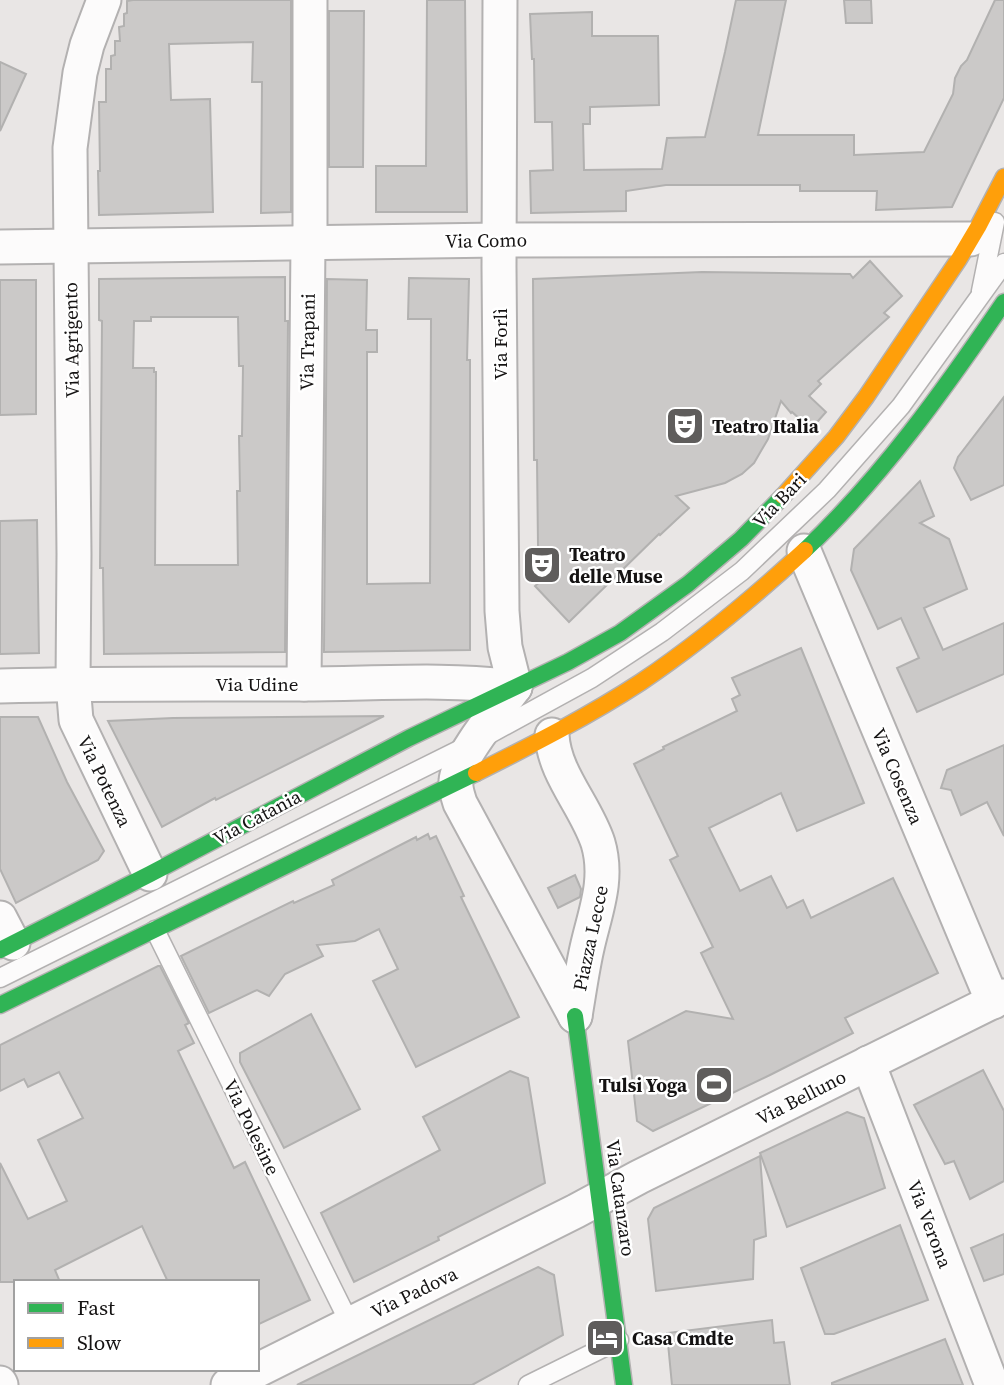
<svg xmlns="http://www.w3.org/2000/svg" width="1004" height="1385" font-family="'Source Serif 4',serif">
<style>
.building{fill:#cbc9c8;stroke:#b2b1b0;stroke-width:2;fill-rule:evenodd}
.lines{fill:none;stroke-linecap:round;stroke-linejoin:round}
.lane-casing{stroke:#b3b1b1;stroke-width:21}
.street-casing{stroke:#b3b1b1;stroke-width:37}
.fast-casing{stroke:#b3b1b1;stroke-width:19}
.slow-casing{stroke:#b3b1b1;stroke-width:19}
.lane{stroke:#fcfbfb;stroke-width:18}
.street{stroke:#fcfbfb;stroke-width:33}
.fast{stroke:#30b455;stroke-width:16}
.slow{stroke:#ff9f0a;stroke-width:16}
.labels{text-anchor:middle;stroke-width:5;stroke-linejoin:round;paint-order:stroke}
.street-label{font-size:19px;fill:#151313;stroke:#fff}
.poi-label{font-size:19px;font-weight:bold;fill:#151313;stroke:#fff;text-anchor:start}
</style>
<rect width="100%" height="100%" fill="#e9e6e5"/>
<g class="building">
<polygon points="133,0 291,0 291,212 261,213 262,82 252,82 253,42 169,44 171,100 210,99 213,212 99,215 98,171 100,171 99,102 106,102 106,69 111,69 111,56 115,55 115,41 120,41 119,27 124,26 124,14 127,13 127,1"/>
<polygon points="427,0 465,0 467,212 376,212 376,166 426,166"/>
<polygon points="736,0 786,0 758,135 854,135 854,155 924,152 953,94 955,78 961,66 967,60 995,0 1004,0 1004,98 952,207 876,210 877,191 800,191 800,185 666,185 626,191 626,211 531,213 530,171 553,170 552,122 535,122 534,59 532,59 530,14 592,12 592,36 658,36 659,105 590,107 590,124 583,124 584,170 662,169 667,138 705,137 725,52"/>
<polygon points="844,0 871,0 872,23 846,23"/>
<polygon points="329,11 364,11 363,167 329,167"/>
<polygon points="0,62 26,74 0,131"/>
<polygon points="870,261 902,296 884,313 889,317 818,381 821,384 809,396 826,412 811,429 792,412 791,413 781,401 768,439 754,463 742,474 725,483 676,496 689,508 660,535 659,534 569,622 535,586 541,581 538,545 537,460 534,460 533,279 702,272 850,274 853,278"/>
<path d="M285 277V321H288L285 652 104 654 103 568H100L102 321 99 320V279ZM151 317H238L239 366H243L242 436H239L240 491H237L238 565H155L156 372H154V368H133L134 321H151Z"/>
<polygon points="409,278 469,279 467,360 470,360 470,650 324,652 327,279 367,280 366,330 377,330 377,352 367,352 367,584 430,583 431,319 408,319"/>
<polygon points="0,280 36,280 36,414 0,415"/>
<polygon points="1004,397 1004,485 971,500 954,468 958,457"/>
<polygon points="920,481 934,516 920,523 949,539 967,589 924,608 943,650 1004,623 1004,674 917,712 897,668 919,658 901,618 878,629 851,570 854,549"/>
<polygon points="37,520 39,653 0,654 0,521"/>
<polygon points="801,648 864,803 797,831 781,793 709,828 740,891 771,876 787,908 803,900 811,918 893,878 938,973 845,1018 853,1033 770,1075 653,1131 637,1121 628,1041 686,1011 733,1019 701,953 713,947 670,860 678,856 634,764 664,749 663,747 737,711 732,699 740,695 732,678"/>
<polygon points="384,716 216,800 215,798 162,827 108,721 173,718"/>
<polygon points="0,717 38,717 67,782 104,851 98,860 16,903 0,869"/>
<polygon points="1004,745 1004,836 987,802 961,815 951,790 941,788 947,770"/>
<polygon points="428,834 430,839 436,836 464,896 461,897 519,1017 416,1067 373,981 398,969 379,929 355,941 317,945 323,956 285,974 269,996 257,990 209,1013 181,956 293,901 294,903 334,885 332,880 416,837 417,840"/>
<polygon points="575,875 581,889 580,897 558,908 548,888"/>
<polygon points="158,966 160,966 189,1023 185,1025 194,1043 178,1051 234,1168 245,1162 310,1300 257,1325 257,1282 168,1282 142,1226 55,1270 60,1282 0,1282 0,1163 28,1219 67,1201 38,1140 83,1118 59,1072 28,1087 24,1079 0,1091 0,1045"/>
<polygon points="311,1014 360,1109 284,1148 240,1062 240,1053"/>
<polygon points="983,1070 1004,1111 1004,1181 970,1199 954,1161 945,1164 914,1105"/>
<polygon points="510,1071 528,1078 545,1183 438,1237 439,1240 354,1282 321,1213 440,1150 423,1117"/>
<polygon points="847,1112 864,1118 885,1188 787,1227 760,1153"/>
<polygon points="760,1156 766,1236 754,1240 753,1279 656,1291 648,1219 654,1208"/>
<polygon points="900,1225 928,1300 834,1334 825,1334 801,1268"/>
<polygon points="1004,1234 1004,1274 984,1281 971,1248"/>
<polygon points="538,1267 554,1275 563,1335 472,1385 297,1385"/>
<polygon points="772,1320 774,1343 784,1342 790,1385 672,1385 667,1333"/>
<polygon points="945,1339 963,1385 832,1385 832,1383"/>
</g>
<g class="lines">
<defs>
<g id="lane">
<polyline points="981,291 995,222"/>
<polyline points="155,930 350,1324"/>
<polyline points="0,978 475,742 592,678 662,632 742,571 827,490 901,406 1004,263"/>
<polyline points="528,1385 619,1340"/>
</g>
<g id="street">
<polyline points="104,0 87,45 80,73 70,148 74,554 73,684 76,720 150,874"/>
<polyline points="500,0 499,267 502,611 505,647 515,687"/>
<polyline points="0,247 499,240 971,239"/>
<polyline points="804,551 993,1002"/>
<polyline points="304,684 308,242 310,227 310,0"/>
<path d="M0 686C101 683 202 684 302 684 373 684 444 678 515 687"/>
<path d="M515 687C500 707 457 758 456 781 455 789 458 796 460 803L575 1016"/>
<path d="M552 735C554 774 586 806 598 843 609 880 595 912 587 948 582 970 579 993 575 1016"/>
<polyline points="0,918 13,943"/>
<polyline points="868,1063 992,1385"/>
<polyline points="0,1383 1,1385"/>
<polyline points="228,1385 576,1211 639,1177 1004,996"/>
</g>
<g id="fast">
<path d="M805 550C882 477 944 390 1004 302"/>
<polyline points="0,950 150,874 409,738 568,662 620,633 688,584 741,539 783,496"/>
<polyline points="0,1005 476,773"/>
<polyline points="575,1016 624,1385"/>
</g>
<g id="slow">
<polyline points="783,496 836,437 866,397 959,259 978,227 1004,177"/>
<path d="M476 773C532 745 589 716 641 682 699 643 753 598 805 550"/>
</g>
</defs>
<use href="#lane" class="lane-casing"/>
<use href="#street" class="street-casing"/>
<use href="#fast" class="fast-casing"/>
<use href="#slow" class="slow-casing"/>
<use href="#lane" class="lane"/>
<use href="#street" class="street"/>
<use href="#fast" class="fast"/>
<use href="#slow" class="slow"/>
</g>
<defs>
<symbol id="theatre-square" viewBox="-11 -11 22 22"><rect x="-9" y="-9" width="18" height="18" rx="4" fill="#5f5d5c" stroke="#fff"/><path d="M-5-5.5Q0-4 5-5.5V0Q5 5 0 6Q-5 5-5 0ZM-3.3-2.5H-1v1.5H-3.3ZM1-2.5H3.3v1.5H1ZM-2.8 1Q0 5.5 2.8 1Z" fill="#fff"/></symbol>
<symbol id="stadium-square" viewBox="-11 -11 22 22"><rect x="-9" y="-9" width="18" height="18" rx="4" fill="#5f5d5c" stroke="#fff"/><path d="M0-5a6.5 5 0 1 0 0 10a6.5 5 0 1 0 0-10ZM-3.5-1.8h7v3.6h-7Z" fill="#fff"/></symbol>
<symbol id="hotel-square" viewBox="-11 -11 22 22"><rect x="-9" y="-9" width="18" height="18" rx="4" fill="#5f5d5c" stroke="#fff"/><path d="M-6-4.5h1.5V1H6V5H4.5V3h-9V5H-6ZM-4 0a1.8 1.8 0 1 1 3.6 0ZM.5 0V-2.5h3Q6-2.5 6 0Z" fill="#fff"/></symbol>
</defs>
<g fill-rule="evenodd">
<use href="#theatre-square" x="663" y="404" width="44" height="44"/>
<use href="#theatre-square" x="520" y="543" width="44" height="44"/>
<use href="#stadium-square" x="692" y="1063" width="44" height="44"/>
<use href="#hotel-square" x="583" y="1316" width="44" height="44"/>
</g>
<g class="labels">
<g class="street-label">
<text transform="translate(486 240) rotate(-1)" y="7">Via Como</text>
<text transform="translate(71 340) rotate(-91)" y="7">Via Agrigento</text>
<text transform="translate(307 342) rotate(-89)" y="7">Via Trapani</text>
<text transform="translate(500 344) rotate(-90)" y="7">Via Forlì</text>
<text transform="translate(779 500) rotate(-46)" y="7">Via Bari</text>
<text x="257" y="691">Via Udine</text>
<text transform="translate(898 776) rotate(67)" y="7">Via Cosenza</text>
<text transform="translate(105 781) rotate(64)" y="7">Via Potenza</text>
<text transform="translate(257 817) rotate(-28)" y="7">Via Catania</text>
<text transform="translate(590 938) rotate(-78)" y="7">Piazza Lecce</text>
<text transform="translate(801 1097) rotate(-27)" y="7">Via Belluno</text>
<text transform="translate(252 1127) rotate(64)" y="7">Via Polesine</text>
<text transform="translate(621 1198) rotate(82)" y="7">Via Catanzaro</text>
<text transform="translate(930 1224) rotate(69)" y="7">Via Verona</text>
<text transform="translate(414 1292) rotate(-26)" y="7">Via Padova</text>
</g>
<g class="poi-label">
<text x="712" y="433">Teatro Italia</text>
<text x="569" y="561">Teatro<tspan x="569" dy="22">delle Muse</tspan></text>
<text x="687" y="1092" text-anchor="end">Tulsi Yoga</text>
<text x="632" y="1345">Casa Cmdte</text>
</g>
</g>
<rect x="14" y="1280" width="245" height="91" fill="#ffffff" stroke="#a1a1a1" stroke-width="2"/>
<rect x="28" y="1303" width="35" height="10" fill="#30b455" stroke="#a1a1a1" stroke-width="2"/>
<text x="77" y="1315" font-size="21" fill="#151313">Fast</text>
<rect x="28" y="1338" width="35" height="10" fill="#ff9f0a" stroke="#a1a1a1" stroke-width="2"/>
<text x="77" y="1350" font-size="21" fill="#151313">Slow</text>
</svg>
